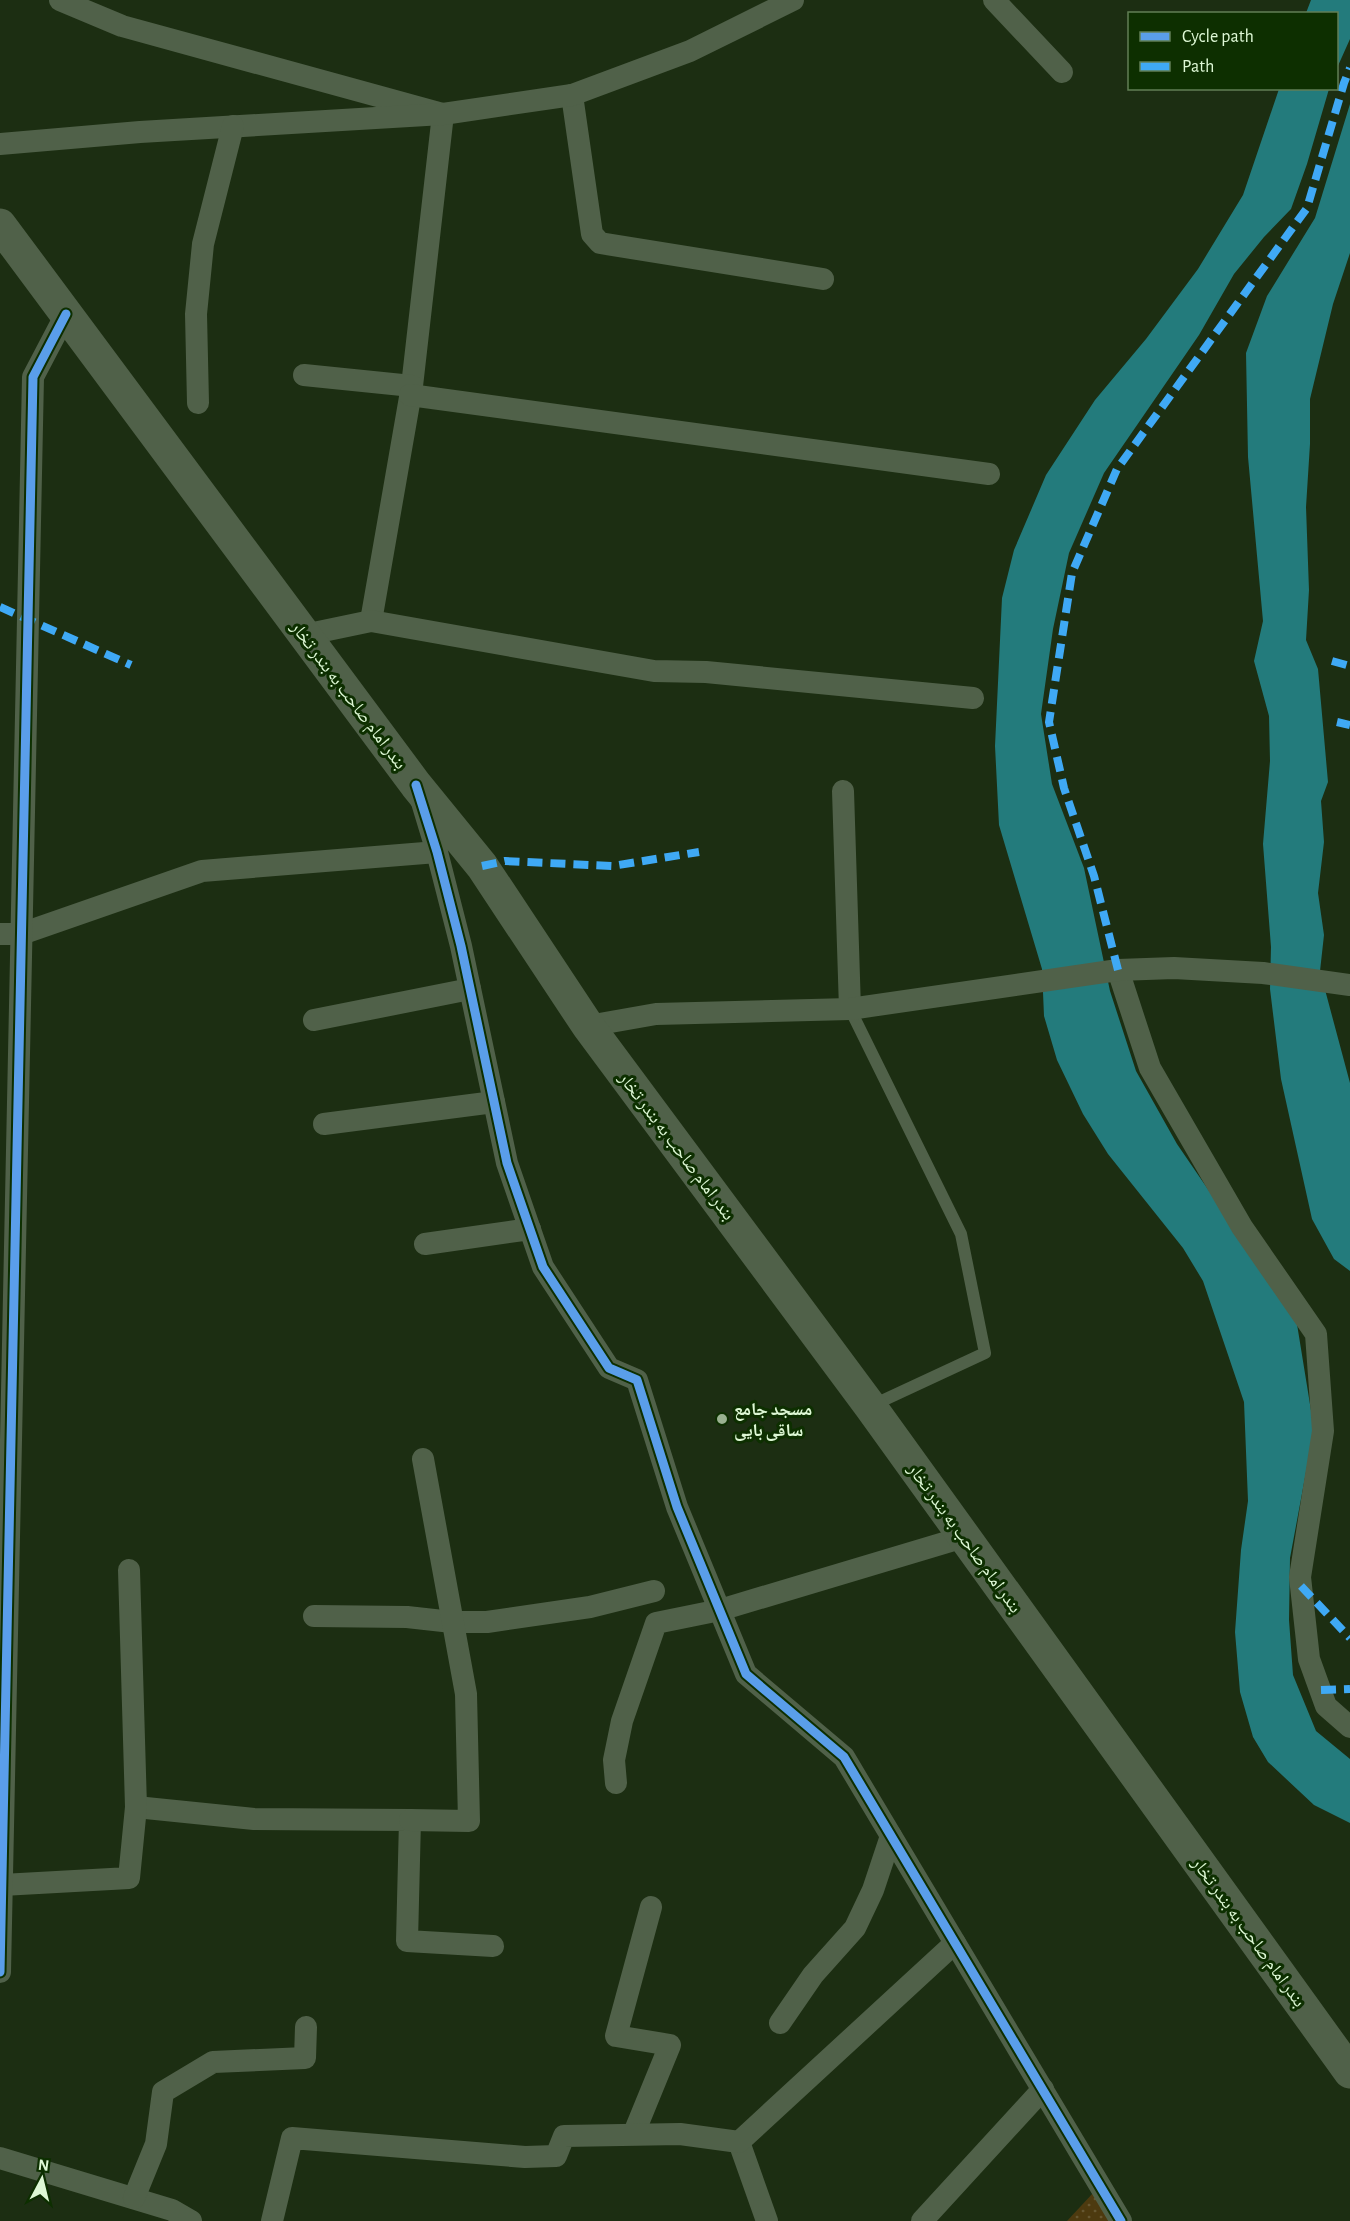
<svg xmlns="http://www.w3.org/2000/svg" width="1350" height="2221" font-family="'Alegreya Sans','Noto Naskh Arabic',sans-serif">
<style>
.grass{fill:url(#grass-dots)}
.water{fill:#237b7c}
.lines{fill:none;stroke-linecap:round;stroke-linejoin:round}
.service{stroke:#506149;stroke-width:12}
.minor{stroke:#506149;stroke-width:22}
.secondary{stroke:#506149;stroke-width:33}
.quiet{stroke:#3fa9f5;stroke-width:8;stroke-dasharray:15 8;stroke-linecap:butt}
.cycleway-casing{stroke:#0d2f00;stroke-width:13}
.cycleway{stroke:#5a9eea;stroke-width:9}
.poi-dot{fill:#9ab191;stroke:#0d2f00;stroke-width:2}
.labels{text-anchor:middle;stroke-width:6;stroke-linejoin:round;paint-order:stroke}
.street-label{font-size:18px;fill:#def8d5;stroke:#0d2f00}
.poi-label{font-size:18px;font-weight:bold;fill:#def8d5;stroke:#0d2f00;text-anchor:start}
</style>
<defs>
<pattern id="grass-dots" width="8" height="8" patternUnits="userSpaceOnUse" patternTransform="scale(1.5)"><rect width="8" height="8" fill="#4d3a0f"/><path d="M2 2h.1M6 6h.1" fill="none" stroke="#665731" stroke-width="1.8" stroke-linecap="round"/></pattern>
</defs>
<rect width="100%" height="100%" fill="#1c2e12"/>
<polygon class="grass" points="1094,2192 1113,2221 1067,2221"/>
<g class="water">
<polygon points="1311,0 1350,0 1350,39 1337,68 1336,14 1306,13"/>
<polygon points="1279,89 1329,89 1307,164 1291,209 1264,237 1234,274 1199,335 1104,473 1069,553 1053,629 1041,714 1052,784 1084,868 1110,991 1136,1071 1177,1144 1296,1318 1314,1429 1290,1558 1289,1620 1293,1675 1316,1731 1350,1759 1350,1823 1314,1805 1268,1762 1253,1737 1240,1692 1235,1632 1241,1550 1248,1501 1244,1402 1203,1281 1183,1248 1108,1154 1083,1114 1057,1060 1044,1016 1042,969 999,825 995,746 1002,598 1014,550 1046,475 1095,400 1146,339 1198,269 1243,195"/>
<polygon points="1350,104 1350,253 1333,304 1310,399 1310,444 1306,507 1309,590 1306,640 1318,669 1328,782 1321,801 1324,842 1318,893 1324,935 1320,971 1350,1083 1350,1271 1334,1259 1312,1219 1281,1079 1270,989 1271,947 1263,844 1270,761 1269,716 1254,661 1263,621 1248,457 1246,353 1267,296 1315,218"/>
</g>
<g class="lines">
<polyline class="service" points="850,1009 961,1234 985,1353 871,1406"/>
<g class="minor">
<polyline points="60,0 122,26 443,114 412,386 371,621"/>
<polyline points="994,0 1062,72"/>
<polyline points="572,95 592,234 600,243 823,279"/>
<polyline points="0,144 140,132 443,114 572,95 690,51 793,0"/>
<polyline points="304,375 412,386"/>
<polyline points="410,395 989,474"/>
<polyline points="198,403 196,314 203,244 233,126"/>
<polyline points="304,635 371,621 654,671 706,672 973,698"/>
<polyline points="843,791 850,1009"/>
<polyline points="421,799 437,852 461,946 507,1163 543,1267 609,1368 637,1380 677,1507 746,1674 844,1757 1121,2221"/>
<polyline points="0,934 21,934 202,871 437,852"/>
<polyline points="1118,970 1150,1068 1242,1227 1316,1334 1323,1431 1300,1577 1309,1659 1326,1706 1350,1727"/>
<polyline points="314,1020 470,989"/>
<polyline points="588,1026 656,1014 850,1009 1118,970 1174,968 1263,973 1350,985"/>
<polyline points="324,1124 494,1102"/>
<polyline points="425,1244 530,1229"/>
<polyline points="314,1616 407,1617 452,1622 487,1622 590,1607 654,1591"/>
<polyline points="616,1783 614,1760 622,1721 656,1623 720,1610 964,1537"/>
<polyline points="136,1807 254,1819 410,1820 407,1941 493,1946"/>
<polyline points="410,1820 469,1821 466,1694 423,1459"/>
<polyline points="2,1885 129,1878 136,1807 129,1570"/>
<polyline points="0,1972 33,377 66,314"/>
<polyline points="780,2023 813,1975 855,1928 873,1890 891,1836"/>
<polyline points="634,2133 670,2045 616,2036 651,1907"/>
<polyline points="739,2142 767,2221"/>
<polyline points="0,2158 172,2210 191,2221"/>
<polyline points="134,2198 156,2144 163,2092 213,2062 305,2058 306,2027"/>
<polyline points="272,2221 292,2138 525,2157 556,2156 564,2136 680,2134 739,2142 955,1943"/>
<polyline points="922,2221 1043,2089"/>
</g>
<polyline class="secondary" points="0,225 416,785 482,866 588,1026 870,1406 1350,2072"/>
<g class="quiet">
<polyline points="0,607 131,665"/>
<polyline points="1332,661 1350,666"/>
<polyline points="1337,722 1350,725"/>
<polyline points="482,866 505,861 612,866 699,852"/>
<polyline points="1118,970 1094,876 1064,788 1049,722 1072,573 1117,469 1307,208 1344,83 1350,68"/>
<polyline points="1301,1586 1350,1638"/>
<polyline points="1321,1690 1350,1689"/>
</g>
<defs>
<g id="cycleway">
<polyline points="416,785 437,852 461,946 507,1163 543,1267 609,1368 637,1380 677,1507 746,1674 844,1757 1121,2221"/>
<polyline points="0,1972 33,377 66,314"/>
</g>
</defs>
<use href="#cycleway" class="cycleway-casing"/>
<use href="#cycleway" class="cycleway"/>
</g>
<circle class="poi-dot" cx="722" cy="1419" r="6"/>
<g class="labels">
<g class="street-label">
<text transform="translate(349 695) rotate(53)" y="6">بندر امام صاحب به بندر تخار</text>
<text transform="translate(677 1146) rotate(53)" y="6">بندر امام صاحب به بندر تخار</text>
<text transform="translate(965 1538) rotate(54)" y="6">بندر امام صاحب به بندر تخار</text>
<text transform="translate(1249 1932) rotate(54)" y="6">بندر امام صاحب به بندر تخار</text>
</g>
<g class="poi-label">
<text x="734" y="1415">مسجد جامع<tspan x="734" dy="21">ساقی بایی</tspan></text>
</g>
</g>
<rect x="1128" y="12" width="210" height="78" fill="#0d2f00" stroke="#617f55" stroke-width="1.5"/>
<rect x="1140" y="32" width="30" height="9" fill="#5a9eea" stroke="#617f55" stroke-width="1.5"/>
<text x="1182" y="42" font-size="18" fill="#def8d5">Cycle path</text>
<rect x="1140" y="62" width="30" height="9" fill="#3fa9f5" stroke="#617f55" stroke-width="1.5"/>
<text x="1182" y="72" font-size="18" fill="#def8d5">Path</text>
<g transform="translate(42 2179) rotate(7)" stroke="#0d2f00" stroke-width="4.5" paint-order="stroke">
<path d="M0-4.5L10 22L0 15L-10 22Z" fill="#def8d5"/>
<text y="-9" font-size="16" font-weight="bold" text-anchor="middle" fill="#def8d5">N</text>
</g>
</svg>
